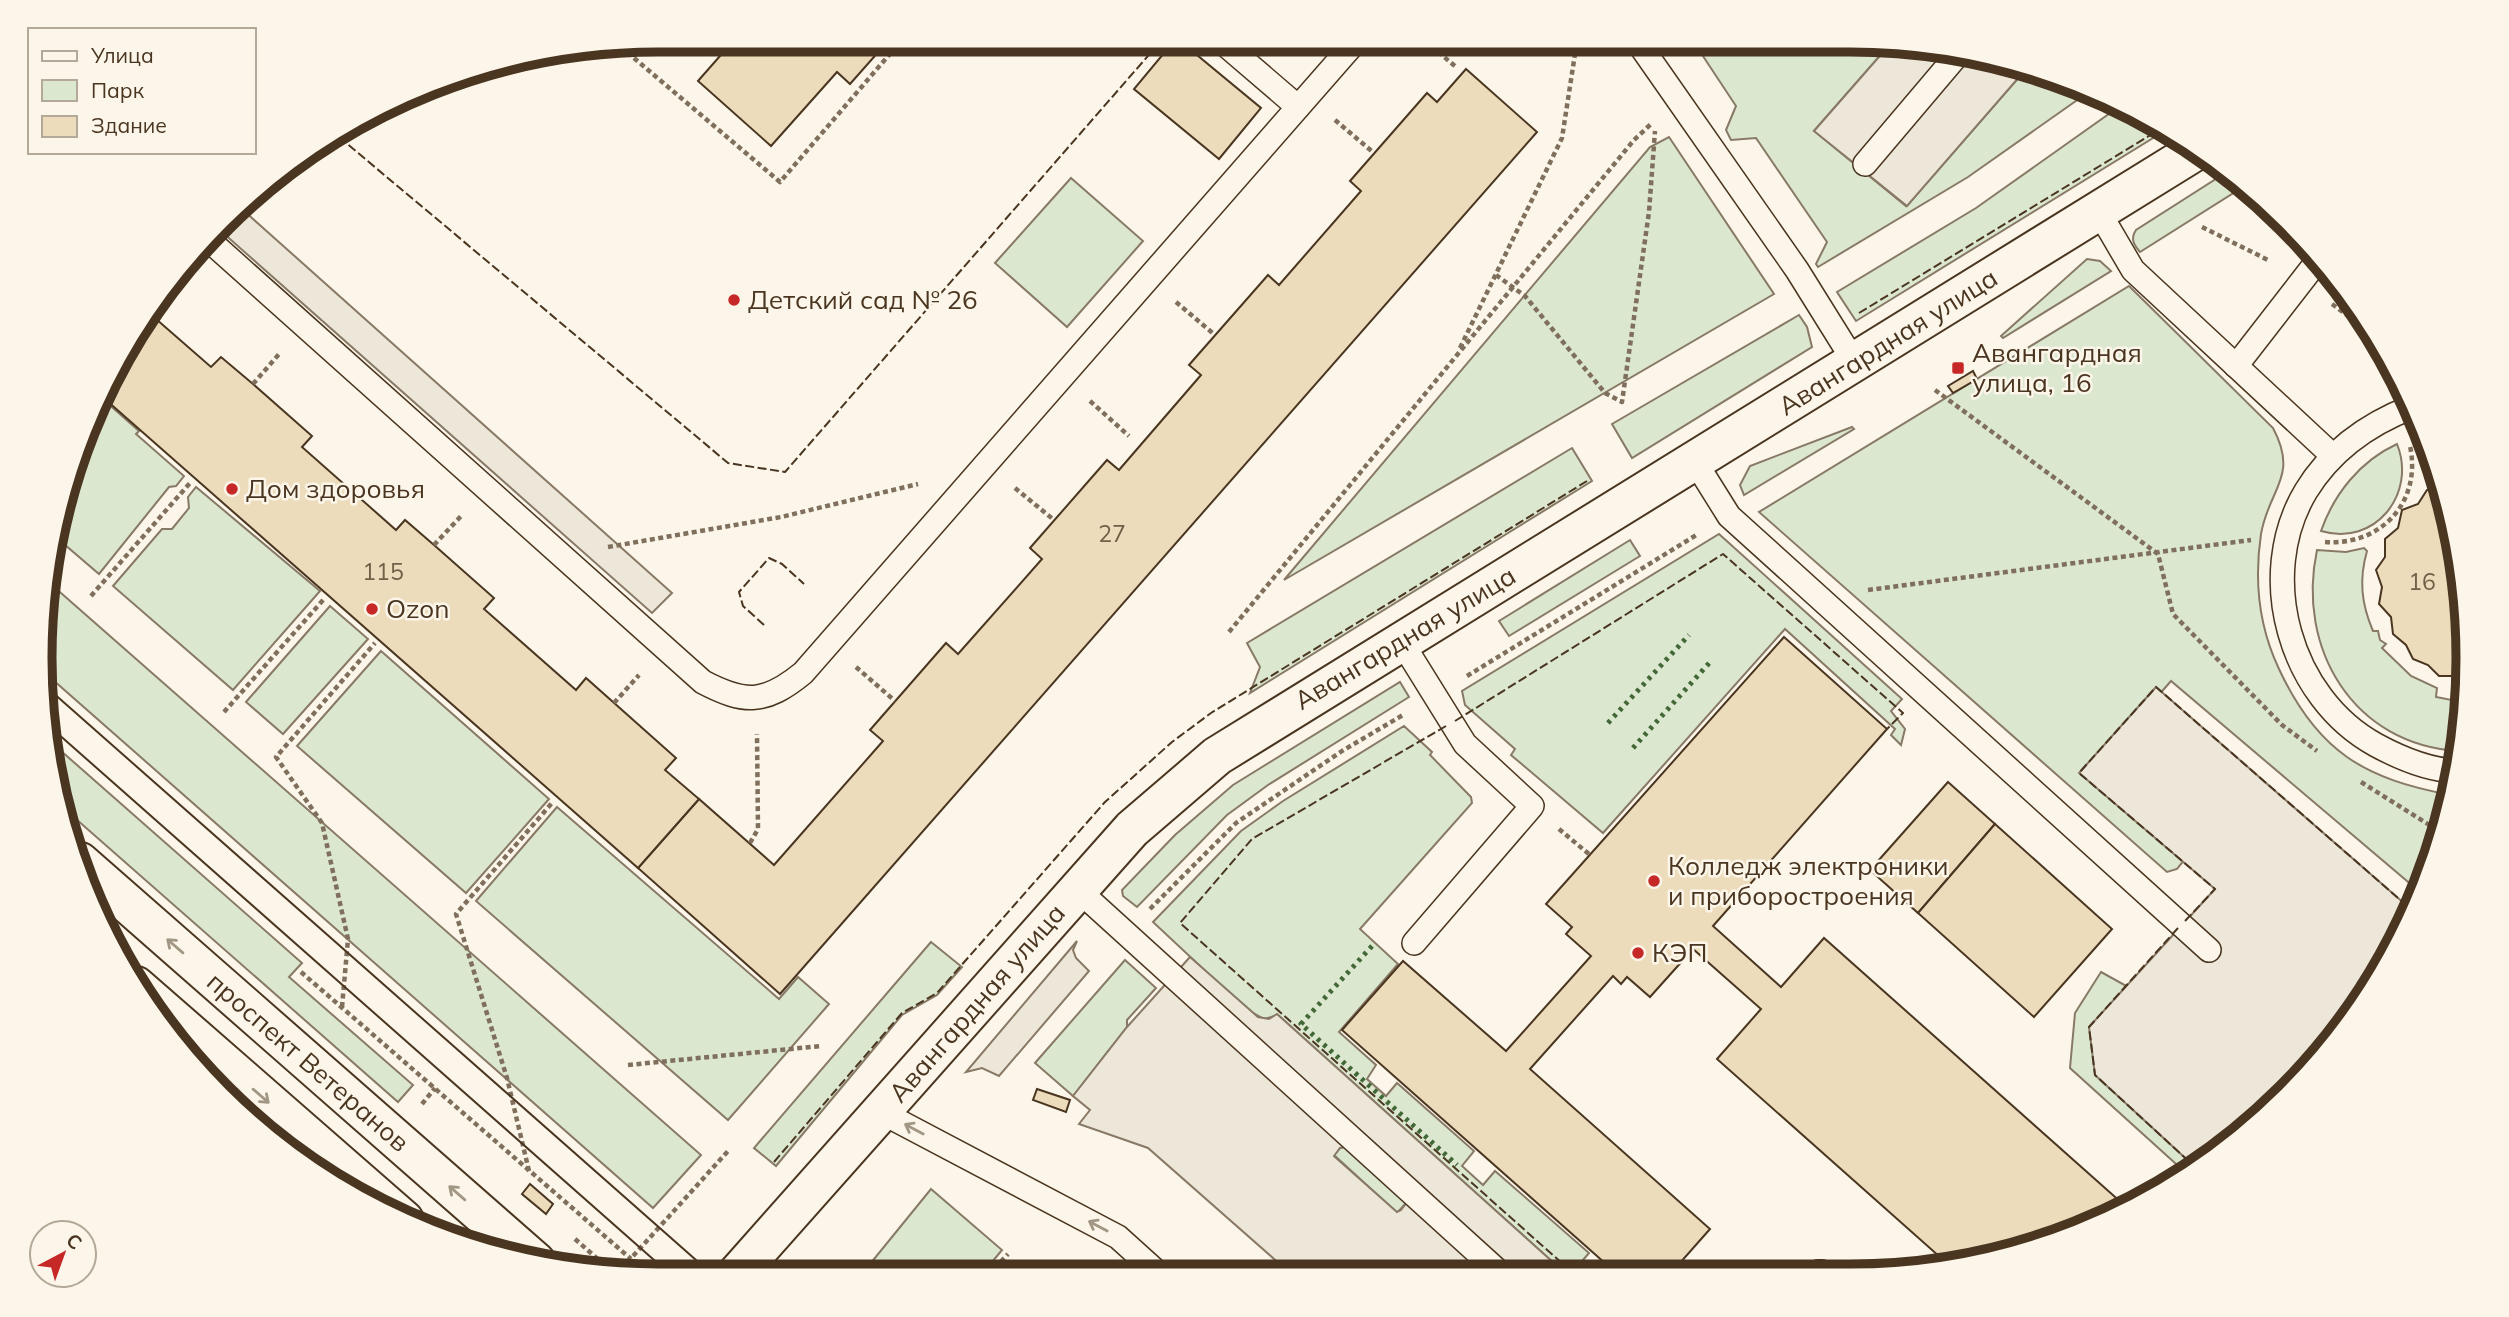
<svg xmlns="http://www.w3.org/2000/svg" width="2509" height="1317" font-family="Mulish,sans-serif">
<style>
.green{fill:#dce7d0;stroke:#887966;stroke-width:2}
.parking{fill:#ede7d9;stroke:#887966;stroke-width:2;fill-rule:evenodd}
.building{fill:#ecdcbc;stroke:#4a3520;stroke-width:2}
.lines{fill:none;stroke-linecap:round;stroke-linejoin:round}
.lane-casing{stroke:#4a3520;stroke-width:26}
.street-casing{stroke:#4a3520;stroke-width:42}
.secondary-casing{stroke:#4a3520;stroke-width:42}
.path{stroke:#7f6f5c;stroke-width:4.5;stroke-dasharray:5 3.5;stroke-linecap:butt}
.lane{stroke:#fbf6e9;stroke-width:23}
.street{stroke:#fbf6e9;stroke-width:38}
.secondary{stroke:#fbf6e9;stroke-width:38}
.tram{stroke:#4a3520;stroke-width:2}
.hedge{stroke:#436837;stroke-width:5;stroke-dasharray:3.5 5;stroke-linecap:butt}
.fence{stroke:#4a3520;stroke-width:2;stroke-dasharray:9 3.5;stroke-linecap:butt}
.oneway{stroke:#a29684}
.poi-dot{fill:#c62828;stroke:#fbf6e9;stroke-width:2.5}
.labels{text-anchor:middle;stroke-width:5;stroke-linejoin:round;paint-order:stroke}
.number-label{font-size:23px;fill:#725f47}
.poi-label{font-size:26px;fill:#4a3520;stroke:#fbf6e9;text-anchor:start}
.street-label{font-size:26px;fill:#4a3520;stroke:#fbf6e9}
.rim{fill:none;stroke:#4a3520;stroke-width:9}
</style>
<rect width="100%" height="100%" fill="#fbf6e9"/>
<g class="green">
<polygon points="1693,41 1892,42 1814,131 1906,206 2027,68 2090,91 1968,177 1818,267 1816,264 1827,242 1756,138 1731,140 1726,130 1736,106"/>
<polygon points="2123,104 2166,130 1856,321 1837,292 1976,208"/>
<polygon points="1669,137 1774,294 1284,580 1650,147"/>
<path d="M2230 170 2246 185 2140 252C2134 245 2130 239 2136 230Z"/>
<polygon points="1071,178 1143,241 1067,327 995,263"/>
<polygon points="2087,259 2100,261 2111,271 2003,338 2001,336"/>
<path d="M2129 286 2273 428C2299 477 2269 488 2261 534 2254 581 2259 627 2279 669 2317 751 2364 779 2451 795L2448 819 2420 892 2171 681 2094 769 2190 853 2177 869 2167 872 1759 512Z"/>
<polygon points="1799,315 1807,327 1812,347 1632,458 1612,424"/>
<polygon points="105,401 139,431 136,434 184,476 176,486 169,487 99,574 57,538 61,499"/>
<polygon points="1852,427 1854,429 1744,495 1740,485 1750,466"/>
<path d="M2397 444C2417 494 2375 547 2321 531 2334 494 2360 461 2397 444Z"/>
<polygon points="1572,448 1592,481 1250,693 1260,667 1247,643"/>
<polygon points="196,487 320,591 233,690 113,586 162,529 172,529 189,508 188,497"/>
<polygon points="1719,534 1902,699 1891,711 1905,729 1901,745 1891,735 1895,729 1785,629 1603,833 1511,755 1515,749 1465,705 1462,691"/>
<polygon points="1630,540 1640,556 1509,636 1499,621"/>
<path d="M2364 548 2367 551C2359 579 2361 603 2373 631H2378L2380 640 2386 644 2382 648 2411 676 2437 688 2436 697 2467 703 2459 751C2353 745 2296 648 2317 550L2346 552Z"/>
<polygon points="53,586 701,1155 653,1208 44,672"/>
<polygon points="330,606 368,639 283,734 246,702"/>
<polygon points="381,651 549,799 466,893 297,746"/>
<polygon points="1400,682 1409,697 1268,785 1227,815 1137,907 1123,896 1122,890 1175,835 1233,785"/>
<polygon points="1404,726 1432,752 1430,755 1471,797 1472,803 1360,929 1398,964 1339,1032 1376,1065 1367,1079 1386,1096 1397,1083 1474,1151 1462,1166 1483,1185 1495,1171 1589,1253 1577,1267 1583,1272 1565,1273 1278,1015 1264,1019 1246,1009 1153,922 1241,831 1283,801"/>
<polygon points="52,743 302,963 289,977 413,1085 398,1102 68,812"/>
<polygon points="557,807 779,999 798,977 829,1004 728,1120 476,901"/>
<polygon points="931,942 962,967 937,995 902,1015 776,1166 754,1148"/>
<polygon points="1125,960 1156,988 1127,1020 1127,1027 1073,1096 1035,1063"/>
<polygon points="2101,972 2130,988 2202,1163 2186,1173 2070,1068 2075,1013"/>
<polygon points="1348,1146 1407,1202 1397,1213 1334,1155 1340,1148"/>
<polygon points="931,1189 1002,1250 982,1274 881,1275 870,1264"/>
</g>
<g class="parking">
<polygon points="1892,42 2011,61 2027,68 1907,206 1814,131"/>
<polygon points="243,210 672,593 652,613 222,232"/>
<polygon points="2284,221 2316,251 2340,285 2319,280 2276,227"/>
<polygon points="2156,687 2413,911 2405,932 2325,1052 2299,1082 2227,1149 2195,1167 2095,1075 2089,1027 2215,889 2079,773"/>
<polygon points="1077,941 1073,950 1076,958 1089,971 999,1076 982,1068 966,1072"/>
<path d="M1190 957 1258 1017 1269 1019 1277 1014 1565 1273H1290L1148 1148 1079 1124 1090 1110 1073 1096 1127 1027ZM1348 1146 1407 1202 1401 1210 1397 1212 1334 1156 1340 1148Z"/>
</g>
<g class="building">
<polygon points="734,40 889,40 850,84 837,72 771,146 698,81"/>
<polygon points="1174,41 1180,41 1261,108 1219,159 1134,89"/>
<polygon points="1466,69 1537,132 780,994 638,868 699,799 774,865 883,741 870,730 946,643 958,654 1042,559 1030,548 1107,460 1119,470 1201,375 1189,365 1268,275 1279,285 1361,191 1350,181 1427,93 1437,102"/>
<polygon points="148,312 211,367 221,357 253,384 312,436 302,447 396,530 405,520 434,545 494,598 484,609 576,690 586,678 676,758 665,770 699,799 638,868 106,400"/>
<polygon points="1973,371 1977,379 1953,393 1948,386"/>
<polygon points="2443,489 2464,578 2467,684 2456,676 2439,676 2428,665 2413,659 2406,645 2393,634 2391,617 2379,604 2382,587 2376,570 2385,557 2385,539 2398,528 2402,510 2418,504 2427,490"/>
<polygon points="1784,637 1887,729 1713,926 1781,987 1824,938 2123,1204 2113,1214 2087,1230 1950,1266 1717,1059 1761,1009 1693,949 1650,997 1627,977 1621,984 1613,976 1530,1069 1710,1229 1672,1272 1615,1272 1342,1030 1403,961 1506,1051 1591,956 1566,934 1572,927 1546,904"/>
<polygon points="1948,782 1995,824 1918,913 1870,870"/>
<polygon points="1995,824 2112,929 2034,1017 1918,913"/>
<polygon points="1037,1089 1070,1100 1066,1112 1033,1100"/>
<polygon points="530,1184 553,1204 546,1214 522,1194"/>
</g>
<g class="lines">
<defs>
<g id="lane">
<polyline points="1221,41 1298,107"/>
<polyline points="1637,41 1797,270 1855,363"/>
<polyline points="1865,164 1959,53"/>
<polyline points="2099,212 2133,270 2333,456"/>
<path d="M212 243 703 682C745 704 765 704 803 673L1356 41"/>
<polyline points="2236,366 2312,268"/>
<path d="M2412 407C2368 424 2331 450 2306 491 2255 576 2290 698 2376 745 2400 758 2427 770 2456 771"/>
<polyline points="1694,460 1729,516 2209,950"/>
<polyline points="1401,641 1465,744 1532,806 1414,943"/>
<polyline points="1077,889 1500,1273"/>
<polyline points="881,1112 1118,1237 1159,1274"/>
<polyline points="1818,1272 1822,1272"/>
</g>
<polyline id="street" points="736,1275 1132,829 1217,756 2197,150"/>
<g id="secondary">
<polyline points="80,862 536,1262"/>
<polyline points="136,986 404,1220"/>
</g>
</defs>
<use href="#lane" class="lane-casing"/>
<use href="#street" class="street-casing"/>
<use href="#secondary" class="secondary-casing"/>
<g class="path">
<polyline points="1425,41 1456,67"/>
<polyline points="621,47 780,182 901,41"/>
<polyline points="1335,120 1374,153"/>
<polyline points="2202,227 2270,261"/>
<polyline points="1496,275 1525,296 1605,393 1622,402 1649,212 1655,131"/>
<polyline points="1176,302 1215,335"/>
<polyline points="2332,304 2379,339"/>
<polyline points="1460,348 1562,138 1577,41"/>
<polyline points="253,384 280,353"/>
<polyline points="1935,390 2158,554 2173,614 2282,725 2317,751"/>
<polyline points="1090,401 1129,436"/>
<polyline points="1015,488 1054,520"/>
<path d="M2325 542C2381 546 2422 502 2410 446"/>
<polyline points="434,545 462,515"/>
<polyline points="608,547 781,517 918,484"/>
<polyline points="1868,590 2251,540"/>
<polyline points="91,596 190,483"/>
<polyline points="1229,632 1634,140 1651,124"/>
<polyline points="856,667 895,701"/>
<polyline points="1467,676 1698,534"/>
<polyline points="614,703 639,675"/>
<polyline points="224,712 324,599"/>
<polyline points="2361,782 2431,826 2441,837"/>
<polyline points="1559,829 1590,855"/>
<polyline points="750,843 758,829 757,734"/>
<polyline points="1150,909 1236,823 1342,751 1403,715"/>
<polyline points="301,972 631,1259"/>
<polyline points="342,1007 348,939 322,823 276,757 375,643"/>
<polyline points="628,1065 821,1046"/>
<polyline points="422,1104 435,1088"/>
<polyline points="529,1171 507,1078 456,914 552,803"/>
<polyline points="575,1239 616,1275"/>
<polyline points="989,1274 1008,1254"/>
<polyline points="616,1275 728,1151"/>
</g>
<use href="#lane" class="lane"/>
<use href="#street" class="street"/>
<use href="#secondary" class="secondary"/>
<g class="tram">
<polyline points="43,684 713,1275"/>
<polyline points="48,725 671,1275"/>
</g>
<g class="hedge">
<polyline points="1608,723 1689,635"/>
<polyline points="1633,748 1711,661"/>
<polyline points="1372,946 1301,1024 1457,1165"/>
</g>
<g class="fence">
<polyline points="339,137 728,463 785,472 1161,41"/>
<polyline points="1859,313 2162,128"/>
<polyline points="764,625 743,606 739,592 769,558 782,564 804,584"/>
<polyline points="1455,721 1723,554 1903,713 1887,729"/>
<polyline points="1446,726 1252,839 1180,923 1573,1273"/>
<polyline points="2185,921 2215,889 2079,773 2156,687 2413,911"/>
<polyline points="2178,928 2089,1027 2095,1075 2195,1167"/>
<polyline points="2299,1082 2325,1052"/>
<polyline points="774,1162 902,1013 937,993 1105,802 1172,742 1211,713 1587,481"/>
</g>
</g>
<defs><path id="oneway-shaft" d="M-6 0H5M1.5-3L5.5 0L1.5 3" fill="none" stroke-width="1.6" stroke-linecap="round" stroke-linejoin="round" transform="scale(1.75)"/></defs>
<g class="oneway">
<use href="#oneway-shaft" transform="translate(175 946) rotate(-139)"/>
<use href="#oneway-shaft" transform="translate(261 1096) rotate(41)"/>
<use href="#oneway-shaft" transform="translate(914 1129) rotate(-152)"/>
<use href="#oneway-shaft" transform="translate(457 1193) rotate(-139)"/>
<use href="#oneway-shaft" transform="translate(1098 1226) rotate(-152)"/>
</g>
<g class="poi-dot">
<circle cx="734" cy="300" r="7"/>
<rect x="1951" y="361" width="14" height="14" rx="3.5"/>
<circle cx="232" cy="489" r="7"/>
<circle cx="372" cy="609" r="7"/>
<circle cx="1654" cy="881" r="7"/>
<circle cx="1638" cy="953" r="7"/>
</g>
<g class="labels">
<g class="number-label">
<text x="1112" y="542">27</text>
<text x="383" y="580">115</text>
<text x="2422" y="590">16</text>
</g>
<g class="poi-label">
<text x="748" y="309">Детский сад № 26</text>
<text x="1972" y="362">Авангардная<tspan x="1972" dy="30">улица, 16</tspan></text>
<text x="246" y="498">Дом здоровья</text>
<text x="386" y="618">Ozon</text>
<text x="1668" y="875">Колледж электроники<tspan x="1668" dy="30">и приборостроения</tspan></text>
<text x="1652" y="962">КЭП</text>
</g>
<g class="street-label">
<text transform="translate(1888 342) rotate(-32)" y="9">Авангардная улица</text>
<text transform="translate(1405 638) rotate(-31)" y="9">Авангардная улица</text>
<text transform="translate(977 1003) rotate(-49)" y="9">Авангардная улица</text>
<text transform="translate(308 1062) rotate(41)" y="9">проспект Ветеранов</text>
</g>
</g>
<path d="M0 0H2509V1317H0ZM658 52H1850A606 606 0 0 1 2456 658V658A606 606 0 0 1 1850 1264H658A606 606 0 0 1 52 658V658A606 606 0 0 1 658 52Z" fill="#fbf6e9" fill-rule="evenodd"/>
<path class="rim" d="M658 52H1850A606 606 0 0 1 2456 658V658A606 606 0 0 1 1850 1264H658A606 606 0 0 1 52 658V658A606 606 0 0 1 658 52Z"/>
<rect x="28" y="28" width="228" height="126" fill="#fbf6e9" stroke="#b4a999" stroke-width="2"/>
<rect x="42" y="51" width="35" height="10" fill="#fbf6e9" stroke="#b4a999" stroke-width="2"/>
<text x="91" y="63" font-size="21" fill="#4a3520">Улица</text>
<rect x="42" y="80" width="35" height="21" fill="#dce7d0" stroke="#b4a999" stroke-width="2"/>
<text x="91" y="98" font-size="21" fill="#4a3520">Парк</text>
<rect x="42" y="116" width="35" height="21" fill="#ecdcbc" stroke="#b4a999" stroke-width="2"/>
<text x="91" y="133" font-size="21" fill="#4a3520">Здание</text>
<g transform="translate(63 1254) rotate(41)"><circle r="33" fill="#fbf6e9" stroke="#b4a999" stroke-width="2"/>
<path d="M0-5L12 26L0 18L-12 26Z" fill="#c62828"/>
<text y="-10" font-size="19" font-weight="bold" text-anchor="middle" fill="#4a3520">С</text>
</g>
</svg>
